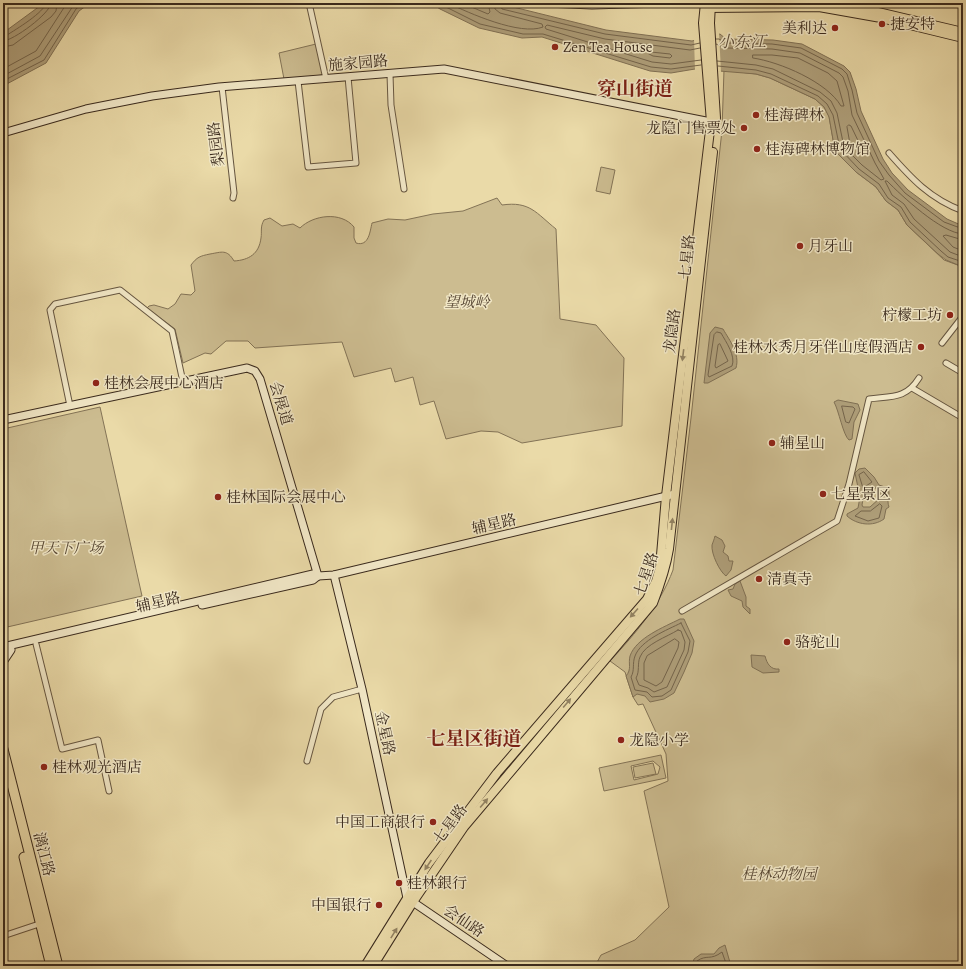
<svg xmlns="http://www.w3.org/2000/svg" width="966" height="969" font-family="Alegreya,'Noto Serif SC',serif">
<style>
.green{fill:#ccbc90;stroke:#837356;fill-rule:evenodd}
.water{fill:#ae9e79;stroke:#807054;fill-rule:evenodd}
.pier{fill:#eadaa8}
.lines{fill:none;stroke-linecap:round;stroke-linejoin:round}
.shore{stroke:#74644b;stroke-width:1}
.street-casing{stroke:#665640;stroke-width:7}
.secondary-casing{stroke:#3a2a1d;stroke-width:9}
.primary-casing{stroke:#3a2a1d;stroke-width:10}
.highway-casing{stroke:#3a2a1d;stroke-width:11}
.street{stroke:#f1e7c6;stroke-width:5}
.secondary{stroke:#f1e7c6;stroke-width:7}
.primary{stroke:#eadaa8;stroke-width:8}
.highway{stroke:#eadaa8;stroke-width:9}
.oneway{fill:#928262}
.poi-dot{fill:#8f2418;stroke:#f1e7c6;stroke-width:1.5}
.labels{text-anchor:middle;stroke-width:3;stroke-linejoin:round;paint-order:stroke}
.poi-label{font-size:15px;fill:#3a2a1d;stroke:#f1e7c6;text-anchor:start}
.street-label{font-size:15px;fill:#3a2a1d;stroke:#f1e7c6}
.park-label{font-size:15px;font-style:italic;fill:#574734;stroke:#f1e7c6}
.water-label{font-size:16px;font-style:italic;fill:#5d4d39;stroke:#f1e7c6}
.district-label{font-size:19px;font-weight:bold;fill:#7a1f14;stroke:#f1e7c6}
</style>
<rect width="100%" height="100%" fill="#eadaa8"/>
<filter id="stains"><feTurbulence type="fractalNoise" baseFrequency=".005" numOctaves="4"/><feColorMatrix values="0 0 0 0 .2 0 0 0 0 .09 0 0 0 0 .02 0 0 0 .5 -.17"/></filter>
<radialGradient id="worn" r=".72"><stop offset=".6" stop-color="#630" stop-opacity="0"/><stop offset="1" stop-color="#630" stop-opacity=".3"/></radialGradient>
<g class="green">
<polygon points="316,44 323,75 284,79 279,53"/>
<path d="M724 70 756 74 770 78 815 99 824 107 829 116 835 151 856 172 876 187 886 201 898 210 907 225 944 260 963 267V966H595L601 955 635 940 669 907 644 791 668 781 666 754 643 704 638 705 633 697 625 672 610 661C636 633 660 605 673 570L691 418 722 130Z"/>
<polygon points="601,167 615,170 610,194 596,191"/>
<path d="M497 198 502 205C530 201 536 213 556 229L560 319 596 325 624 358 622 426 522 443 498 432 481 431 446 439 434 401 420 405 413 377 395 382 391 368 354 377 342 342 255 348 248 341H226L211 354 205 353 183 363 175 329 147 308 149 306 154 305 168 309 175 304 181 294 191 295 195 291 191 265C197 257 200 256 210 254 222 252 227 249 234 261 249 260 259 254 261 238 262 231 260 227 264 220L270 218 282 226 293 224 300 228C313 215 341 211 354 227V238L356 243C369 247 370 231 372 223L388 219 405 220 433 214 463 211Z"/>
<polygon points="100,407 142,596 3,628 3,429"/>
<path d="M661 755 666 778 604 791 599 768ZM653 761 660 767 658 774 634 780 631 766Z"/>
<polygon points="653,763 656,774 635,778 633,767"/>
</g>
<g class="water">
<polygon points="44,3 90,3 79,11 46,63 3,86 3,33"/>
<polygon points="431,3 497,3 606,30 692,41 720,34 726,39 773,40 802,44 844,66 850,72 856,89 861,111 883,159 892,173 908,190 947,219 963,226 963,267 946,260 938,254 907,225 898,210 886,201 876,187 856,172 835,151 829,117 824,107 815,99 770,78 756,74 695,69 671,73 650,71 542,37 522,38 479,28 440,9"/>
<path d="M715 327 723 329C730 341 740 354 736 368L708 383H704L710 333Z"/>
<path d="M838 400 858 404 860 410 854 422 852 439 849 440C843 435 839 411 834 402Z"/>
<path d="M865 468 874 477 879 485 888 488C891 495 886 499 889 507L886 509 884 519C873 527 857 525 847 516V514L858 508 860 497 855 473 859 469ZM871 488H877L880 490V498L870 507H863L862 505 864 493Z"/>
<path d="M715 536 722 540 725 546 723 552 728 556 729 561H733L731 570 726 576C720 572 711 554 712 545 713 542 714 540 715 536Z"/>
<polygon points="740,581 746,597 746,606 750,609 750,614 743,607 742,601 731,596 728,590 733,589 735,584"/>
<path d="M680 619H684L694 641 692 653 684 672 674 693 664 699 650 702 645 696 637 694 633 697 626 676C632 669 628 664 630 656 636 638 664 627 680 619Z"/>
<path d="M751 655 765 656C767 664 771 670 779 669V672L763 673 752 667Z"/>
<polygon points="725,945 731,966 711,964 692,966 694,959 701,954 714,954 719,948"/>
</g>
<polygon class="pier" points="719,32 721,72 695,71 694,39"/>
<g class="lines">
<g class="shore">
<polyline points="438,3 480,24 523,34 543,34 651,67 671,69 701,65"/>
<path d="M448 3C469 13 520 36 543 27L542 24 500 13 495 9 494 3"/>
<polyline points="462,3 488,14 490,12 488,3"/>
<polyline points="499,3 502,9 605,34 691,45 700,43"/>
<path d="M3 36 7 35C15 30 45 12 46 3"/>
<polyline points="716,39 719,39 726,43 772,44 801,48 842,69 847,74 852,90 857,113 879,161 889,175 905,193 944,222 963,229"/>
<path d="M3 41C13 41 51 13 51 3"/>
<polyline points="716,44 726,48 772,49 800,53 839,73 843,77 848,91 852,115 875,163 884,179 881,180 862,165 844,147 837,113 831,101 820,92 773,69 756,65 717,61"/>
<polyline points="3,47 13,45 51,17 56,11 57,3"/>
<polyline points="700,48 690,50 605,39 547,25 545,27 546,29 652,62 671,64 701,60"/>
<polygon points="651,52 670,54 672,56 670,58 653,56 649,54"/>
<path d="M753 55H772L798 58 828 73 837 81 844 106H841C827 82 780 62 753 58Z"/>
<polyline points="718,66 756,70 771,74 818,96 827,104 833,115 840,149 859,169 879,184 888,198 901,207 910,222 941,251 948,257 963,262"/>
<polyline points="3,69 36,51 67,3"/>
<polyline points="3,76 40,56 75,3"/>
<polyline points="3,81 44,60 76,9 83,3"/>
<polygon points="849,125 851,126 864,153 863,155 850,144 847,127"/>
<path d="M963 234C941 233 902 196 887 181H885L892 195 904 204 914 219 950 252 963 257"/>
<polyline points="963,240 946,235 943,236 953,247 963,251"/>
<path d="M717 332 721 333C726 342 736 356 732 366L709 377 708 375 714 335Z"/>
<polygon points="720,344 728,361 716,368 715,366 718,345"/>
<polygon points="842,406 853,407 855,409 849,423 846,422"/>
<polygon points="864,472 872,482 863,488 859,475"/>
<polygon points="880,504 882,506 879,518 868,521 855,516 861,511 870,511"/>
<path d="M681 623 690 641 688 652 671 690 662 696 652 697 647 692 635 690 631 677C635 670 632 664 635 656 641 640 667 630 681 623Z"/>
<path d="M678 630 681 631 685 642 684 650 667 687 654 692 648 688 639 685 636 678C640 671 637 664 640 657 645 644 667 637 678 630Z"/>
<polygon points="675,639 679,642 678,648 662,682 656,686 644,680 644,663 647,656"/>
<path d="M696 966 697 961C707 954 710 961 722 952L727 966"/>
</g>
<defs>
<g id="street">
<polyline points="309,3 326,79"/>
<polyline points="390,74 391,105 404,189"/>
<polyline points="298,81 308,167 356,163 348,77"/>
<polyline points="222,87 234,193 233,198"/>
<path d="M889 153C911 178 930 199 963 211"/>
<polyline points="942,343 963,316"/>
<polyline points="946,363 963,373"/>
<polyline points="912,388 963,418"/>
<polyline points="70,406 50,310 55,304 120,290 172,331 183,382"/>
<path d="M682 611 837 521 849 484 869 399C892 396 906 399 919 378"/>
<polyline points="36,644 62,749 98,740 109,791"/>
<polyline points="307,761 321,709 333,697 362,689"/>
<polyline points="3,936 36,925"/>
</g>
<g id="secondary">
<polyline points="547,3 592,5 661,3"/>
<polyline points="3,133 86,109 152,96 219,87 444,69 716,123"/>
<polyline points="3,420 247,368 255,371 260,379 318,576"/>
<polyline points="334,575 362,689 407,898 507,966"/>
<polyline points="202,605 313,580 318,576"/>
<polyline points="3,647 313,574 318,576 334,575 675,494"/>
<polyline points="3,662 11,650"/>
</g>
<g id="primary">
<polyline points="711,3 710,23 716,118"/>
<polyline points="840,3 963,32"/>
<polyline points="706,8 819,7 881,18 963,38"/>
<polyline points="365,966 429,863 497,773 647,599 656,581 660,567 666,496 711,122 703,23 705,3"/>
<path d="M373 966 413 902 464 827 653 603C660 585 666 568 669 549L713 152"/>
</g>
<g id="highway">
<polyline points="3,749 58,966"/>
<polyline points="24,857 51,966"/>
</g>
</defs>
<use href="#street" class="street-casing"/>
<use href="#secondary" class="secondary-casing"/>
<use href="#primary" class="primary-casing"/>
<use href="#highway" class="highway-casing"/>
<use href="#street" class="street"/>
<use href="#secondary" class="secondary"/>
<use href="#primary" class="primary"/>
<use href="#highway" class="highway"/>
</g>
<defs><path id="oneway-solid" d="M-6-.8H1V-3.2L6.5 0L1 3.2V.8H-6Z"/></defs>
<g class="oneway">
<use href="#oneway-solid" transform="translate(683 355) rotate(97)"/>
<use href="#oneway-solid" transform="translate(672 524) rotate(-84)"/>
<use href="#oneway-solid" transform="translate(634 613) rotate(132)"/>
<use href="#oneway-solid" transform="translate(567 703) rotate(-50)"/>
<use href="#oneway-solid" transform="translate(484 803) rotate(-50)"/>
<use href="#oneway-solid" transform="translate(428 865) rotate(124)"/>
<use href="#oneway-solid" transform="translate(394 933) rotate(-58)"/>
</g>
<g class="poi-dot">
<circle cx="882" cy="24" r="4"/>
<circle cx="835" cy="28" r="4"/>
<circle cx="555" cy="47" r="4"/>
<circle cx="756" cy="115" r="4"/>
<circle cx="744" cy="128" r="4"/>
<circle cx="757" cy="149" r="4"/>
<circle cx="800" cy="246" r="4"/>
<circle cx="950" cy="315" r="4"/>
<circle cx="921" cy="347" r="4"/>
<circle cx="96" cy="383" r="4"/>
<circle cx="772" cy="443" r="4"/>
<circle cx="823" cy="494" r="4"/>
<circle cx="218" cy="497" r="4"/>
<circle cx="759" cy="579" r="4"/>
<circle cx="787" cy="642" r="4"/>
<circle cx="621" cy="740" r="4"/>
<circle cx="44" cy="767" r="4"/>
<circle cx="433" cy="822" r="4"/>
<circle cx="399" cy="883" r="4"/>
<circle cx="379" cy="905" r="4"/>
</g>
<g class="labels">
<g class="poi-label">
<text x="890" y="29">捷安特</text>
<text x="827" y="33" text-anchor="end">美利达</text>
<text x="563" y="52">Zen Tea House</text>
<text x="764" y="120">桂海碑林</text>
<text x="736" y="133" text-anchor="end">龙隐门售票处</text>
<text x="765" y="154">桂海碑林博物馆</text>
<text x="808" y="251">月牙山</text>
<text x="942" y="320" text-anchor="end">柠檬工坊</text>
<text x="913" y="352" text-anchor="end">桂林水秀月牙伴山度假酒店</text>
<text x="104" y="388">桂林会展中心酒店</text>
<text x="780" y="448">辅星山</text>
<text x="831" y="499">七星景区</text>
<text x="226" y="502">桂林国际会展中心</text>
<text x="767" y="584">清真寺</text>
<text x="795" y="647">骆驼山</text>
<text x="629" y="745">龙隐小学</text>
<text x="52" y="772">桂林观光酒店</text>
<text x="425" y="827" text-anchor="end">中国工商银行</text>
<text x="407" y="888">桂林銀行</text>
<text x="371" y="910" text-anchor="end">中国银行</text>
</g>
<g class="street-label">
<text transform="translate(358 63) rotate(-5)" y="5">施家园路</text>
<text transform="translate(216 144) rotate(-97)" y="5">梨园路</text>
<text transform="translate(687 257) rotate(-84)" y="5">七星路</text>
<text transform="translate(672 331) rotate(-83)" y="5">龙隐路</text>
<text transform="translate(281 403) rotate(73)" y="5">会展道</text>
<text transform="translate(494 524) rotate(-13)" y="5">辅星路</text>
<text transform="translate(646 574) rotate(-71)" y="5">七星路</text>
<text transform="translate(158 602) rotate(-13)" y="5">辅星路</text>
<text transform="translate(385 733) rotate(78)" y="5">金星路</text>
<text transform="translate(450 824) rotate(-53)" y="5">七星路</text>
<text transform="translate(44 854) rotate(76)" y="5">漓江路</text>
<text transform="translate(464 921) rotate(34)" y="5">会仙路</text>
</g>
<g class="park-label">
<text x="467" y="307">望城岭</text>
<text x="66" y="553">甲天下广场</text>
<text x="779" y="879">桂林动物园</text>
</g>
<g class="water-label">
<text x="742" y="47">小东江</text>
</g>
<g class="district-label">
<text x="635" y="95">穿山街道</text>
<text x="474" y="745">七星区街道</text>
</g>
</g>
<rect width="966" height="969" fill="none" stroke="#eadaa8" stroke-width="16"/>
<rect x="4" y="4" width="958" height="961" fill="none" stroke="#3a2a1d" stroke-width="2"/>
<rect x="8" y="8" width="950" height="953" fill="none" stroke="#3a2a1d"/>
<rect width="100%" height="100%" filter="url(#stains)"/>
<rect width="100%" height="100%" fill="url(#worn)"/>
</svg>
